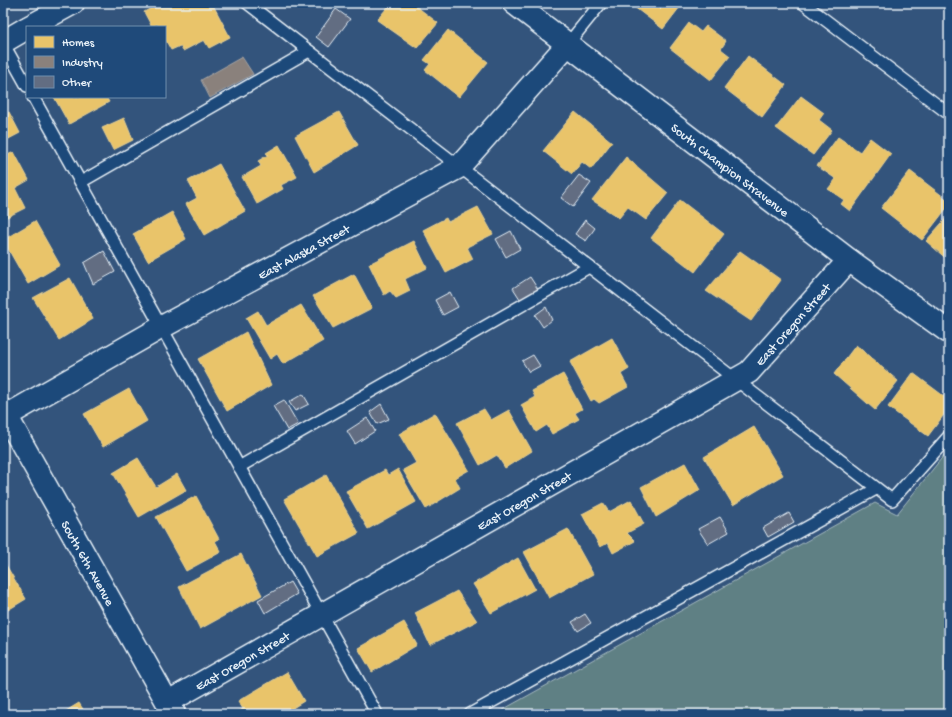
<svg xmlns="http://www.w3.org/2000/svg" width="952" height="717" font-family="'Gochi Hand',sans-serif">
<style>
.green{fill:#5f8084;stroke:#a4b8be}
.homes{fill:#e9c46a;stroke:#e9d295}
.industry{fill:#8a817c;stroke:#a6a3a1}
.building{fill:#626d82;stroke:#e8f1f8}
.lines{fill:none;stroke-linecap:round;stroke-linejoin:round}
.service-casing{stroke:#e8f1f8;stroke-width:14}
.minor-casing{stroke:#e8f1f8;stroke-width:25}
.tertiary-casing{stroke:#e8f1f8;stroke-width:25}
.service{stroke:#1f4a7a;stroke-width:11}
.minor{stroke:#1f4a7a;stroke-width:22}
.tertiary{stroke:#1f4a7a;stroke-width:22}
.labels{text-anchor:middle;stroke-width:4;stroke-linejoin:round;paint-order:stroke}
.street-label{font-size:13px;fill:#e8f1f8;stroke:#1f4a7a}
</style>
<rect width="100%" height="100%" fill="#33547c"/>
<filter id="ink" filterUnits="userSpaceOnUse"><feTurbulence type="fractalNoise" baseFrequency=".025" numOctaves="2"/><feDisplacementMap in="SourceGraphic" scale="8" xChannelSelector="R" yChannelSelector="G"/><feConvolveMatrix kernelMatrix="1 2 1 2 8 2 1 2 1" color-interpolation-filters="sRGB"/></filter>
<g filter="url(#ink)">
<polygon class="green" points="949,449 949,714 495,714 875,503 897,514"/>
<g class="homes">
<polygon points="161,3 212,3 230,37 209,48 204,40 183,51 180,46 171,50 165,39 165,27 159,27 157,24 152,27 144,12"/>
<polygon points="391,3 412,3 438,23 417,48 377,20"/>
<polygon points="629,3 683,3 663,29"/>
<polygon points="689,23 701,32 706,26 726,41 721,49 730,56 711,80 670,48"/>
<polygon points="448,30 488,62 459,97 425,70 430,64 424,60"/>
<polygon points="748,56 786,85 762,117 724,88"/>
<polygon points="801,96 824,113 819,120 832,130 813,155 776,128"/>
<polygon points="54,97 106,97 109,102 69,124"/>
<polygon points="9,112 20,133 3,142 3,115"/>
<polygon points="339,112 358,145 314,172 295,136"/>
<polygon points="575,112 612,142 591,169 582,162 572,174 543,151"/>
<polygon points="124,118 133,140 113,150 102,128"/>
<polygon points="838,137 860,152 870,138 891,154 850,211 841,204 844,200 828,189 836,179 817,166"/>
<polygon points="279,145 297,177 281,185 283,189 257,204 242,177 261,166 258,161 268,155 266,153"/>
<polygon points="14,152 29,180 15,188 25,208 3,219 3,157"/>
<polygon points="626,157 668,193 646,220 628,207 619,218 592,200"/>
<polygon points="219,164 245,211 204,235 186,204 197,198 188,181"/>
<polygon points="910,171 949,201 949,205 922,240 881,208"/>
<polygon points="680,200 724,234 695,272 651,238"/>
<polygon points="478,207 493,234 467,247 473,259 446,273 423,230 446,218 448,222"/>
<polygon points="172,212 186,239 148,261 133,234"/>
<polygon points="949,215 949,261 926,241"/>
<polygon points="35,221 60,265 28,284 3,240"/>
<polygon points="414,241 427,268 405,279 410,291 396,298 390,291 384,295 369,264"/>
<polygon points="740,251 781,280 751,321 706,291"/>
<polygon points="354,274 372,308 333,328 313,296"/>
<polygon points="70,278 93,319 59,340 33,298"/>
<polygon points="301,305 323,341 283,364 277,354 270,359 246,318 258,311 266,325"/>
<polygon points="246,332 271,385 227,411 198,359"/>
<polygon points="612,338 629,369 621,374 628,387 599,403 594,399 591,401 570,362"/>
<polygon points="856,345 898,381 875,410 834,374"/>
<polygon points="913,373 949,400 949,408 928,436 888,407"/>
<polygon points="563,374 582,409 575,413 579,419 552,434 547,425 536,432 521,405 535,397 532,391"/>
<polygon points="129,389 147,421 103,447 84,414"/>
<polygon points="484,409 491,420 509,410 532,451 505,468 497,455 480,465 457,423"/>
<polygon points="435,413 469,470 455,478 460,488 426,509 403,470 416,463 399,434"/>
<polygon points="754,427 783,475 733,505 704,457"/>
<polygon points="138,458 156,487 177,474 186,490 139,517 113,473"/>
<polygon points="685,463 700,490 656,517 641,487"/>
<polygon points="398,469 416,502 368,529 346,491 385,470 388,475"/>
<polygon points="326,475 359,533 317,556 284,499"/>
<polygon points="196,496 219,539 215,541 221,552 186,571 156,517"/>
<polygon points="631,500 644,524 627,533 635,541 613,553 608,543 600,547 582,514 603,503 609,512"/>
<polygon points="568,529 593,574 549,598 524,552"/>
<polygon points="241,554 262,595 200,629 179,587"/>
<polygon points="518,558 535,589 491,613 473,584"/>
<polygon points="3,560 26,599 3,613"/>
<polygon points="457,591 477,621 430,645 415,613"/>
<polygon points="404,622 417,645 372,672 358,648"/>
<polygon points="287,672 304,701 283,714 240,714 238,712 243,709 238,701"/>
<polygon points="79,703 86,714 61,714"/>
</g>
<polygon class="industry" points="242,57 253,74 210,98 201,80"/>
<g class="building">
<polygon points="336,9 350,19 329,47 316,37"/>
<polygon points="579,175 591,183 573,207 561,198"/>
<polygon points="585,220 595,228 586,241 575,234"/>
<polygon points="511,231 520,249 506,257 496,239"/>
<polygon points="104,251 115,272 93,284 84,263"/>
<polygon points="530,277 539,291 522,302 513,288"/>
<polygon points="450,292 458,307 443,315 435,300"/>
<polygon points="546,307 552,320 543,327 535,315"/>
<polygon points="533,355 540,366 529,372 522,361"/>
<polygon points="303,394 309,404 295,411 289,402"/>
<polygon points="284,400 298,424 287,430 273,406"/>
<polygon points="381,404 389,419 377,424 370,412"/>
<polygon points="367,418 375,431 355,444 347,431"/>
<polygon points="789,513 794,522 768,537 763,528"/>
<polygon points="720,517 729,532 708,544 698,529"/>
<polygon points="290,582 297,594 265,613 258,600"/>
<polygon points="585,614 591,623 578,631 572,622"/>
</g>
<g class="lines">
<defs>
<g id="service">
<polyline points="247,3 892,500 949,436"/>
<polyline points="803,3 949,114"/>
<polyline points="3,43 27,86"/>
<polyline points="567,45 601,3"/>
<polyline points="33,97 377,714"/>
<polyline points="81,182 309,51"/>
<polyline points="239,467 589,267"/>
<polyline points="470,714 876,489"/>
</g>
<g id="minor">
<path id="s1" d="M514 3 849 260 949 332"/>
<polyline points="29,27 73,3"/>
<polyline points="3,42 27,28"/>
<path id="s2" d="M6 416 162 327 459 167 567 45"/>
<path id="s3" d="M168 702 749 372 849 260"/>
</g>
<g id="tertiary">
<path id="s4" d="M3 410 174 714"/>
</g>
</defs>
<use href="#service" class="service-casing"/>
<use href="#minor" class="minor-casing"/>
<use href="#tertiary" class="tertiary-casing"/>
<use href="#service" class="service"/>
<use href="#minor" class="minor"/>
<use href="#tertiary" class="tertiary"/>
</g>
</g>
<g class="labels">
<g class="street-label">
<text dy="5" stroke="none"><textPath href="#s1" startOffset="273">South Champion Stravenue</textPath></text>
<text dy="5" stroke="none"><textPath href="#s2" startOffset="340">East Alaska Street</textPath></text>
<text dy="5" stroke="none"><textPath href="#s3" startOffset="733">East Oregon Street</textPath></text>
<text dy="5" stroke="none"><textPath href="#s3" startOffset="409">East Oregon Street</textPath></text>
<text dy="5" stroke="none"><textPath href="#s4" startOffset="175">South 6th Avenue</textPath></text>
<text dy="5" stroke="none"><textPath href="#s3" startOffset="85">East Oregon Street</textPath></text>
</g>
</g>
<rect width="952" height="717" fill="none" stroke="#1f4a7a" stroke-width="16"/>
<rect x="8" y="8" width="936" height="701" fill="none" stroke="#e8f1f8" stroke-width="1.5" filter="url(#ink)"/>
<rect x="26" y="26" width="140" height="72" fill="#1f4a7a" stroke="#6f8dac"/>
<rect x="34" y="36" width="20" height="12" fill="#e9c46a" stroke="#6f8dac"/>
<text x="62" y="46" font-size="12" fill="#e8f1f8">Homes</text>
<rect x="34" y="56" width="20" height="12" fill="#8a817c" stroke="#6f8dac"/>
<text x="62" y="66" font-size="12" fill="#e8f1f8">Industry</text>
<rect x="34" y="76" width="20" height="12" fill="#626d82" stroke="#6f8dac"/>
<text x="62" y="86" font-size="12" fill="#e8f1f8">Other</text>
</svg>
